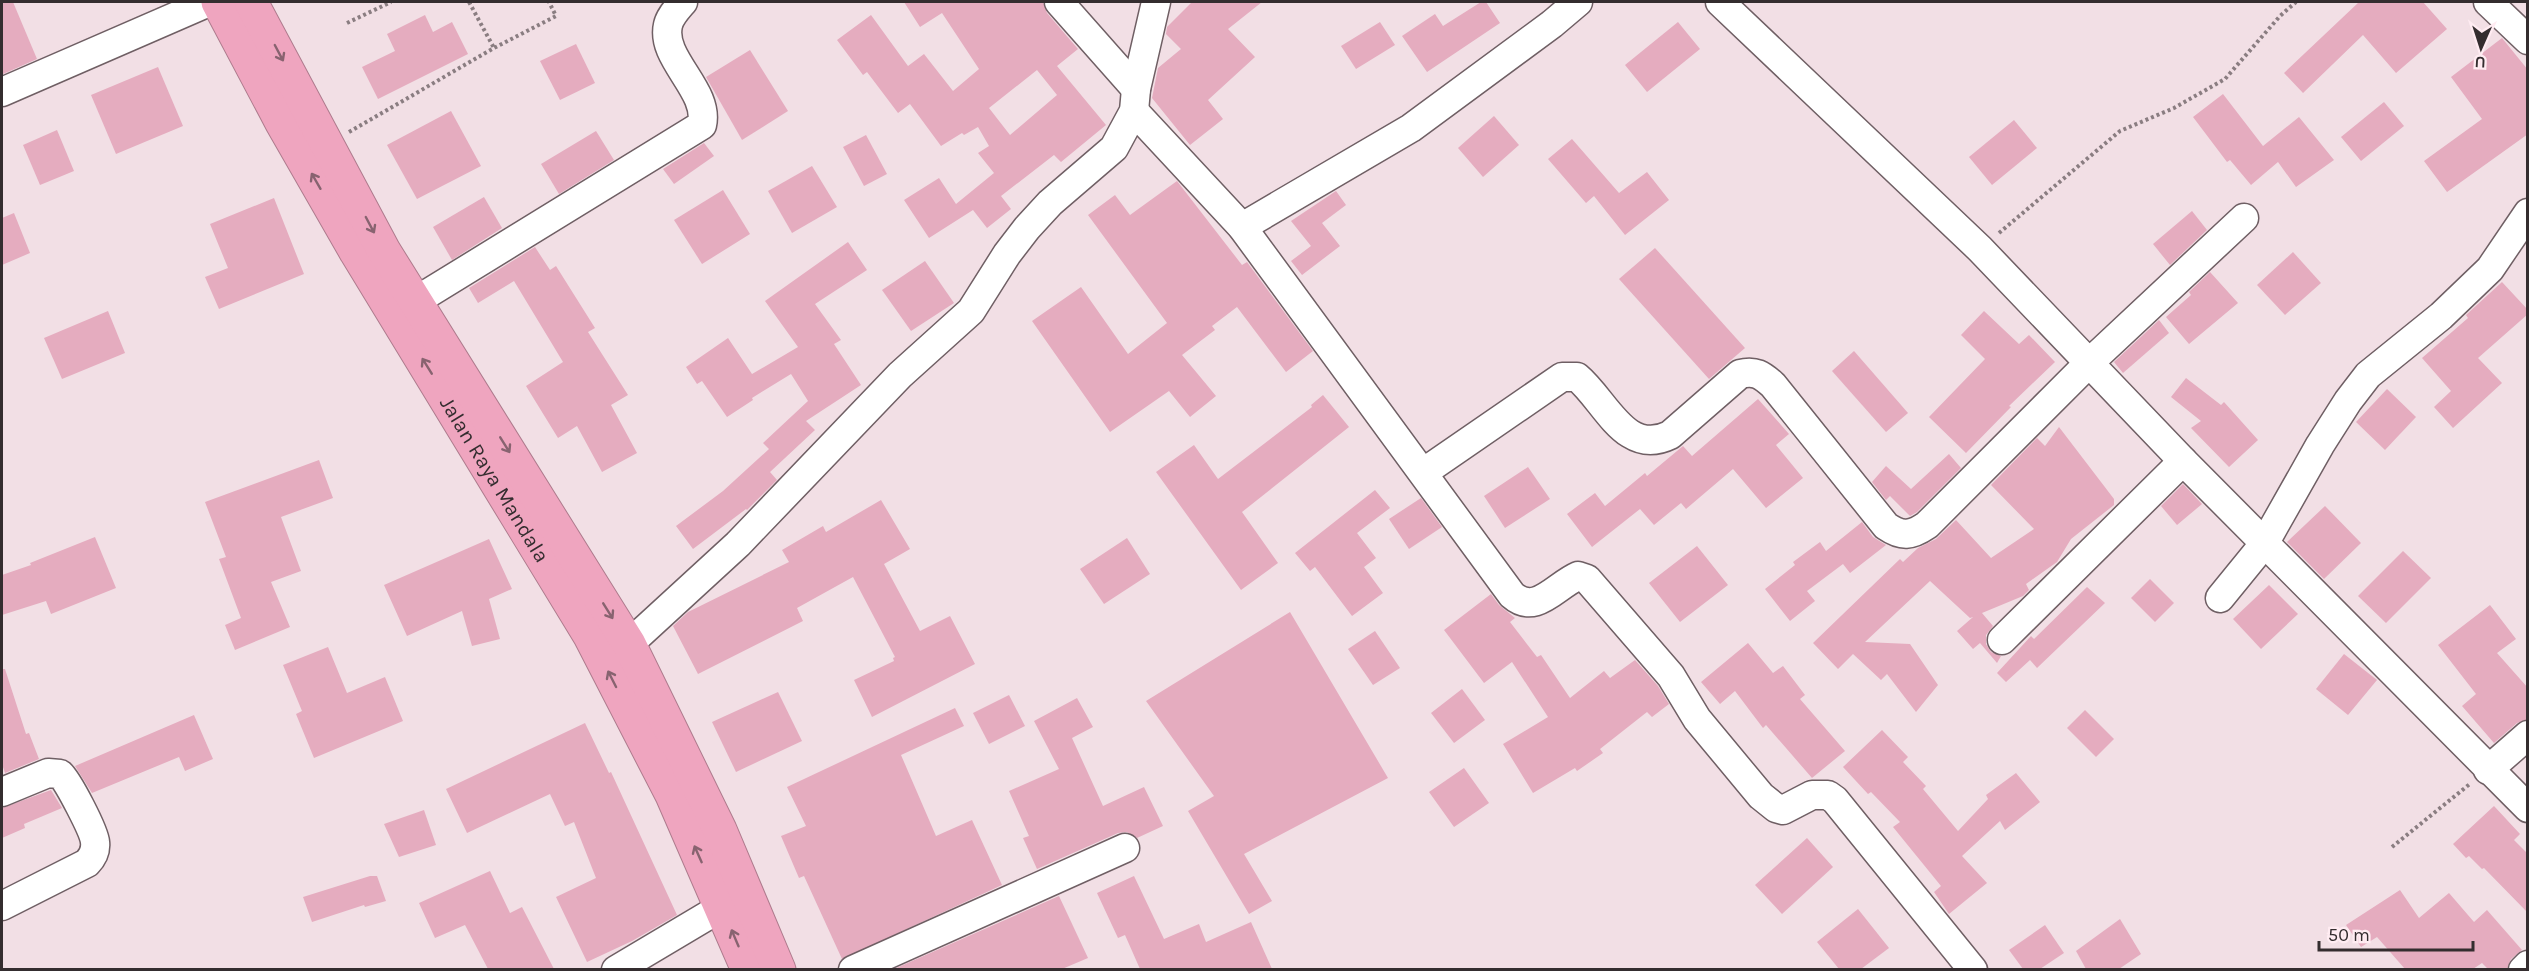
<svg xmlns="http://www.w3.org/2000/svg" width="2529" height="971" font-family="Karla,sans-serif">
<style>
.building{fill:#e5acbf;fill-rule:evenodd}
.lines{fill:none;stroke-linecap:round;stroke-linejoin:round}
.minor-casing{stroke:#6f5f64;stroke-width:31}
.highway-casing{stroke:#ae7b8d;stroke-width:35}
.path{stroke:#8a7d81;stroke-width:4;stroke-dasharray:3 3;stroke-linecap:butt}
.minor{stroke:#fff;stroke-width:28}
.highway{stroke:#efa5bf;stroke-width:33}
.oneway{stroke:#886370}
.labels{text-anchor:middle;stroke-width:4.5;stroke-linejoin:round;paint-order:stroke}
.street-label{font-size:21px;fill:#342d2f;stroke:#ffecf2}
</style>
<rect width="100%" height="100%" fill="#f2dfe5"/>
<g class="building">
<polygon points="2,2 13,2 37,59 3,74"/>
<path d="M904 2H1043L1047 13 1078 49 1057 66 1106 125 1061 162 1054 155 1001 196 1011 209 987 228 973 210 929 238 904 200 939 178 956 204 994 173 978 153 989 146 978 127 964 135 962 133 941 146 910 104 898 113 867 72 863 75 837 40 871 15 908 66 924 54 953 91 979 69 942 13 920 27ZM1037 70 1057 95 1010 135 989 108Z"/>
<polygon points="1192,2 1262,2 1228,29 1255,57 1208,100 1223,119 1190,145 1152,98 1158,68 1181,49 1166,34 1167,27"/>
<polygon points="1481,2 1486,2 1500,23 1427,72 1402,36 1435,14 1443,26"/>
<polygon points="2359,2 2423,2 2447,29 2396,73 2363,35 2303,93 2284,73"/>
<polygon points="425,15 433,32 452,22 468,54 378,99 362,67 395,51 387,34"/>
<polygon points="1380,22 1395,45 1356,69 1341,46"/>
<polygon points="1678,22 1700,49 1647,92 1625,65"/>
<polygon points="2502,38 2528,70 2528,134 2447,192 2424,161 2482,119 2451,77"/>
<polygon points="576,44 595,83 560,100 540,61"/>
<polygon points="750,50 788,111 742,140 706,77"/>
<polygon points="158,67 183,126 116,154 91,95"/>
<polygon points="2223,94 2263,146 2299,117 2334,160 2296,187 2278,162 2251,185 2230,160 2227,162 2193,117"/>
<polygon points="2384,102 2404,126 2361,161 2341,137"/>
<polygon points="451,111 481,166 417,199 387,145"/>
<polygon points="1494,116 1519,145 1483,177 1458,148"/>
<polygon points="2014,120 2037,148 1992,185 1969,157"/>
<polygon points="57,130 74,171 40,185 23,145"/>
<polygon points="596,131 614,160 559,194 541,164"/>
<polygon points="866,135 887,174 864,186 843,147"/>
<polygon points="1572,139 1619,193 1647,172 1669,200 1625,235 1594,196 1586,203 1548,159"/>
<polygon points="704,143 714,156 674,184 663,169"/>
<polygon points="812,166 837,207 792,233 768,191"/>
<polygon points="1177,181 1242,265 1247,262 1313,351 1286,372 1237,307 1212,326 1215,330 1182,355 1216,396 1190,417 1169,391 1110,432 1032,321 1081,287 1128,354 1167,323 1088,215 1115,195 1130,215"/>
<polygon points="723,190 750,234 702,264 674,220"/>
<polygon points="1336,191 1346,205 1322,223 1340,246 1302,275 1291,261 1311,246 1291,221"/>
<polygon points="484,197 502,228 452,260 433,227"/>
<polygon points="274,198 304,274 219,309 205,277 228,268 210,224"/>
<polygon points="2192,211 2207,230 2170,265 2153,244"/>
<polygon points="14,213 30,253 2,265 2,218"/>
<polygon points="848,242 867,270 815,304 841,340 834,344 861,385 806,421 815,430 770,472 777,480 747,510 746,509 693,549 676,526 723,491 769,449 763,443 808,401 791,374 752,398 753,400 727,417 702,381 697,384 686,367 728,338 752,374 798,347 765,301"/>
<polygon points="535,247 550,270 556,266 595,328 588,332 628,395 611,405 637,453 602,472 577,426 558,438 526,386 563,362 514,281 478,303 469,288"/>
<polygon points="1655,248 1745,348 1709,379 1619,279"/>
<polygon points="2293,252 2321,283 2285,315 2257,285"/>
<polygon points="925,261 954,303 911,331 882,290"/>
<polygon points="2210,272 2238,303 2189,344 2166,317 2191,295 2189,292"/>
<polygon points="2502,282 2528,310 2528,314 2478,358 2502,383 2453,428 2434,407 2451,391 2422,358 2468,318 2466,315"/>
<polygon points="108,311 125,353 62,379 44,338"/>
<polygon points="1984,311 2019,344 2029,335 2055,362 2009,406 2011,407 1966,453 1929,417 1985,359 1961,335"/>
<polygon points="2159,320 2169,333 2123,373 2114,362"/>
<polygon points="1854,351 1908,413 1886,432 1832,371"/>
<polygon points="2186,378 2221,405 2224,402 2258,440 2229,467 2191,428 2201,421 2171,397"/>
<polygon points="2387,389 2416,417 2385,450 2356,422"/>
<polygon points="1323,395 1349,427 1242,512 1278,563 1241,590 1156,472 1194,445 1218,479 1312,407 1311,405"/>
<polygon points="1758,399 1789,434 1776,445 1803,478 1766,508 1733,469 1686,509 1681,503 1654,525 1640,509 1592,547 1567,514 1595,493 1605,506 1645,473 1647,476 1683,446 1692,456"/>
<polygon points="2059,427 2114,499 2114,505 2071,539 2057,562 2026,584 2029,590 2023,596 1982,613 1993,626 1986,635 1986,644 1991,652 2001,656 1997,663 1980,643 1973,649 1957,631 1973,617 1970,618 1930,581 1865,642 1910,644 1938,685 1916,712 1887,674 1881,680 1853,654 1838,669 1813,643 1900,559 1903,562 1918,548 1936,539 1956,520 1991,558 2034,529 1991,485 2037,438 2045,446"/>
<polygon points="1949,454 1961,468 1917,512 1910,516 1890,496 1886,500 1872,482 1886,466 1911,489"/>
<polygon points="319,460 333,498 281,517 301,571 271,582 290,627 235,650 225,625 241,618 219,559 226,557 205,502"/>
<polygon points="1528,467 1550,499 1505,528 1484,496"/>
<polygon points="2183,484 2202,504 2177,525 2161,506"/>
<polygon points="1375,490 1390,508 1357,533 1376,558 1364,567 1383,593 1352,616 1315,567 1310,571 1295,553"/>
<polygon points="1421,498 1442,527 1409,549 1389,519"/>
<polygon points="881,500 910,549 884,564 920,631 950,616 975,664 872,717 854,680 894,661 893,658 895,657 853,577 797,608 803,621 698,674 673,626 688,612 789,562 782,550 823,526 826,532"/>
<polygon points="2325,506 2361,543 2324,579 2287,542"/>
<polygon points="1862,522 1873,537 1886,545 1850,573 1843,564 1807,591 1815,601 1790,621 1765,589 1795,565 1793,562 1820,542 1826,551"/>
<polygon points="95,537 116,588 51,614 46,601 2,615 2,575 31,565 30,563"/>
<polygon points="1127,538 1150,574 1104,604 1080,569"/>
<polygon points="489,539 512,589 489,599 500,639 472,646 462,611 407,636 384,585"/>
<polygon points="1697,546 1728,585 1680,622 1649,583"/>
<polygon points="2403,551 2431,578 2386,623 2358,596"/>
<polygon points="2150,579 2174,603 2155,622 2131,598"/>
<polygon points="2269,585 2298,614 2261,649 2233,619"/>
<polygon points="2087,587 2105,603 2037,668 2030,660 2006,682 1997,673 2031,636 2034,639"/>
<polygon points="1491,594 1499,605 1515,618 1510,622 1537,657 1541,655 1570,698 1604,671 1610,678 1635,660 1658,686 1669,704 1652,717 1647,712 1600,749 1603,753 1577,771 1575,768 1533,793 1503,744 1548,717 1512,662 1484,683 1444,630"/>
<polygon points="2490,605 2516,639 2497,653 2528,688 2528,719 2517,723 2494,743 2462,706 2476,694 2438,645"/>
<polygon points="1290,612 1388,778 1244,854 1272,901 1249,914 1188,811 1214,796 1146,701"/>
<polygon points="1375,631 1400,668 1373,685 1348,649"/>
<polygon points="1748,643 1773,673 1783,666 1805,695 1800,699 1845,751 1812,778 1766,725 1763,728 1735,691 1720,704 1701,682"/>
<polygon points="328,647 347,693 385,677 403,721 314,758 296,714 302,711 283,665"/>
<polygon points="2344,654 2377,680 2348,715 2316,689"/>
<polygon points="2,669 5,669 26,734 29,733 39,759 5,773 2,764"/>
<polygon points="1462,689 1485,720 1454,743 1431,713"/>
<polygon points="778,692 802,741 736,772 712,722"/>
<polygon points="1009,695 1025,726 989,744 973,713"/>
<polygon points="1077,698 1093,727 1072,738 1103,806 1144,787 1163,826 1137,838 1127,832 1118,833 1037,869 1023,838 1029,836 1009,791 1059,769 1034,721"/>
<polygon points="955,708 964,726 901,755 936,836 972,820 1002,885 842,959 804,876 799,878 781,836 806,826 787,787"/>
<polygon points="2085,710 2114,739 2096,757 2067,728"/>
<polygon points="194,715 213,759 185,771 179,757 92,793 75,766"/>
<polygon points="585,723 609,773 611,772 677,915 632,941 587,962 556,897 596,878 574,822 565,826 550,794 467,833 446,789"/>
<polygon points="1882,730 1908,757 1903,762 1926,786 1923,789 1958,831 1988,799 1986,795 2016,773 2040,802 2005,830 2000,821 1962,856 1987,883 1949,914 1934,892 1941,886 1893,827 1900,822 1871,792 1868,794 1843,767"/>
<polygon points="1464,768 1489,803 1454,827 1429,792"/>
<polygon points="51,790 62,808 24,824 25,828 2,838 2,808"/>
<polygon points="2494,806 2520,834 2514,840 2528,854 2528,913 2484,868 2482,869 2469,856 2466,858 2453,844"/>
<polygon points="424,810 436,845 399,857 384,824"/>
<polygon points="1807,838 1833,867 1782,914 1755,885"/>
<polygon points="490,871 510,913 522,907 554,969 488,969 465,925 435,938 419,903"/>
<polygon points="370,876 377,876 386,901 365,907 364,905 312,922 303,897"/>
<polygon points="1134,876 1164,939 1199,924 1206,942 1251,922 1272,969 1140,969 1125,935 1118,938 1097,893"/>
<polygon points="2400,890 2419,918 2449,893 2474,922 2487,910 2522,950 2511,959 2507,969 2488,969 2482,963 2473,969 2405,969 2377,937 2361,947 2346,925"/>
<polygon points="1059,896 1088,958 1062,969 894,969"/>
<polygon points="1858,909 1889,948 1861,969 1839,969 1817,942"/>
<polygon points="2120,919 2141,954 2119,969 2086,969 2076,951"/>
<polygon points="2045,925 2064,953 2040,969 2023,969 2009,950"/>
</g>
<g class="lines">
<defs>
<g id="minor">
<polyline points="1059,2 1136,89"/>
<polyline points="1720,2 1980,249 2183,461 2528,808"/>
<polyline points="2488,2 2528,40"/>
<polyline points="2,92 209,2"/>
<path d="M1134 111 1242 227 1512 595C1536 616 1555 586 1578 576L1587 579 1671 676 1697 719 1761 796 1776 808 1783 810 1812 795H1828L1835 800 1973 970"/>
<polyline points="1242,227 1411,128 1552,24 1578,2"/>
<path d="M414 302 702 125C710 90 660 59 668 25 670 16 678 8 683 2"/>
<path d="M1424 472 1562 377H1577C1606 401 1625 457 1670 435L1740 374C1755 370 1762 375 1773 385L1886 526C1902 537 1911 536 1927 525L2089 363 2244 218"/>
<polyline points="2220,598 2264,544 2320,445 2348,401 2368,375 2441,316 2490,269 2528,213"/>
<polyline points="2002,640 2183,461"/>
<polyline points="629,644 738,544 900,375 971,311 1007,254 1027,228 1050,203 1114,148 1134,111 1136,89 1156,2"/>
<polyline points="2488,770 2528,735"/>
<path d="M2 792 48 773 60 774C68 781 94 831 95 842 96 850 93 857 87 863L2 906"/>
<polyline points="616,970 722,907"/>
<polyline points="853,970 1125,848"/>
<polyline points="2523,970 2528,965"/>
</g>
<g id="highway">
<path id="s1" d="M218 2 282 123 356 252 590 636 672 795 748 970"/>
<polyline points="251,2 384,251 629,644 720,830 779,970"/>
</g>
</defs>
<use href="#minor" class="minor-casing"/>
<use href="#highway" class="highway-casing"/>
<g class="path">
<polyline points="469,2 494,48"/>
<polyline points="347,23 391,2"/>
<polyline points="349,132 494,48 556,16 549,2"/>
<polyline points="1999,233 2120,131 2174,108 2225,79 2280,16 2296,2"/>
<polyline points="2392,847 2471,783"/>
</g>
<use href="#minor" class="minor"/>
<use href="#highway" class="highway"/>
</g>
<defs><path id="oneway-shaft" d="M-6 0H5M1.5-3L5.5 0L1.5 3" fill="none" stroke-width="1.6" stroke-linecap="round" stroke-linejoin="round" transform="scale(1.5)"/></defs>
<g class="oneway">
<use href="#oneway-shaft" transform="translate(279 53) rotate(62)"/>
<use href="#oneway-shaft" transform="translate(316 181) rotate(-120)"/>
<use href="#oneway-shaft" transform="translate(370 225) rotate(62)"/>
<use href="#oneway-shaft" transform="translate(427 366) rotate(-122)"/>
<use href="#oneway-shaft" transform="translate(505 445) rotate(58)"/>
<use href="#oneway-shaft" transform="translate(608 611) rotate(58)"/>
<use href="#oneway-shaft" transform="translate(612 679) rotate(-117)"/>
<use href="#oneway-shaft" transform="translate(698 854) rotate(-114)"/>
<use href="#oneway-shaft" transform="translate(735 938) rotate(-113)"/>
</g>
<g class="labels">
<g class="street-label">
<text dy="7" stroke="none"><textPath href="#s1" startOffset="552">Jalan Raya Mandala</textPath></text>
</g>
</g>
<rect width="2529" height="971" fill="none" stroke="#342d2f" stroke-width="6"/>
<g transform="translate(2481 48) rotate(183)" stroke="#ffecf2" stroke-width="4.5" paint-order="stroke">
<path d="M0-4.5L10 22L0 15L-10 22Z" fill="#342d2f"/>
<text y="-9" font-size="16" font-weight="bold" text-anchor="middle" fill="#342d2f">U</text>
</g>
<path d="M2319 941v9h154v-9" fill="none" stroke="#342d2f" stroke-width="3"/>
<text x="2328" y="941" font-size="18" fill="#342d2f" stroke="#ffecf2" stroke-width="4.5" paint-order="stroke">50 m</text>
</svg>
